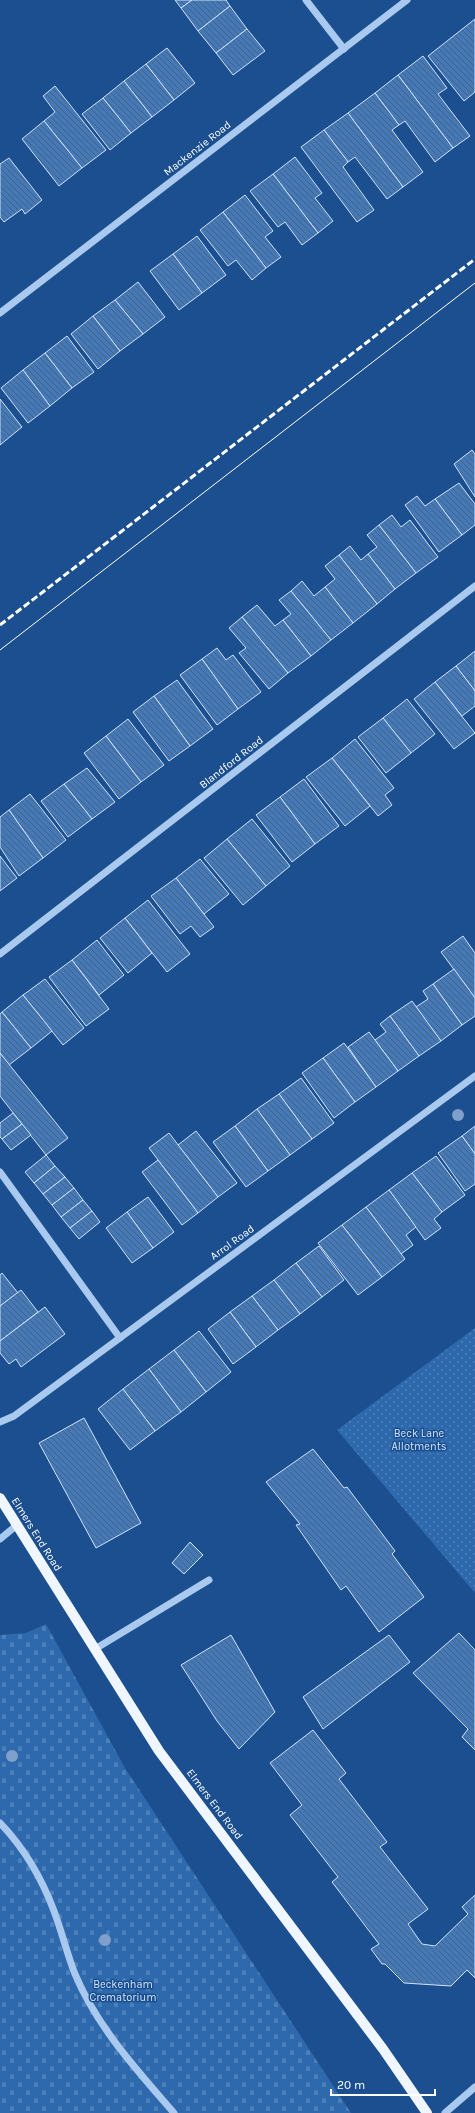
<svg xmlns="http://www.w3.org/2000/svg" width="475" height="2113" font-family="Karla,sans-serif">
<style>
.cemetery{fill:url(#cemetery-stones)}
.garden{fill:url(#garden-dots)}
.building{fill:url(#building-back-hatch);stroke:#cfe3fa}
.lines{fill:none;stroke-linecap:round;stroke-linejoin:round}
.minor{stroke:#a9c9ee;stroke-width:7}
.major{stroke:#f0f6ff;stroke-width:10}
.tram{stroke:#fff;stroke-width:1}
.rail{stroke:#fff;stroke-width:3;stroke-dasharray:7 3;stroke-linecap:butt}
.tree{fill:#7ea0ca}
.labels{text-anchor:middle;stroke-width:3;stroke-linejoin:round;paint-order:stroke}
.street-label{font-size:11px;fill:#fff;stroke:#1b4f8f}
.park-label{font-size:11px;fill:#cfe3fa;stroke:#1b4f8f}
</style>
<defs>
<pattern id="cemetery-stones" width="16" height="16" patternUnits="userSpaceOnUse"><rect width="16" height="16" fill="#2e69ad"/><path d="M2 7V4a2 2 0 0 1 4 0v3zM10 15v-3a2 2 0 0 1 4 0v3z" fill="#4d80b9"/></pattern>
<pattern id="garden-dots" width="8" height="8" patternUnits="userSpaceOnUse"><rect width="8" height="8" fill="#2e69ad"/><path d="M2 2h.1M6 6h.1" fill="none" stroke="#4d80b9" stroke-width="1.8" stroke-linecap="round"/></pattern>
<pattern id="building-back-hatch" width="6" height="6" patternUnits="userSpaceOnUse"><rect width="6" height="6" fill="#4478b7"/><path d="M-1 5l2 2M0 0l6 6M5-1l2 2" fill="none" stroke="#486282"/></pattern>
</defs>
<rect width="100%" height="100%" fill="#1b4f8f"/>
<polygon class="cemetery" points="46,1624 125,1768 351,2113 0,2113 0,1635 26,1633"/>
<polygon class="garden" points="475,1328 475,1593 337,1430"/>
<g class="building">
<polygon points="175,0 192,0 181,8"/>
<polygon points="192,0 226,0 230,6 198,31 181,8"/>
<polygon points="230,6 247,29 216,53 198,31"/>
<polygon points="475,19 475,92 464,101 428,56"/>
<polygon points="247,29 265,51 233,75 216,53"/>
<polygon points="167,48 195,83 174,100 146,64"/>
<polygon points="423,56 447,88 438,94 470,136 453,148 398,75"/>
<polygon points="146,64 174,100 152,117 124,81"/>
<polygon points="398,75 453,148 435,162 405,121 399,125 375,93"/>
<polygon points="124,81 152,117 131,133 103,98"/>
<polygon points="55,86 106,150 82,168 44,121 55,112 43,96"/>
<polygon points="375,93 399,125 392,130 423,172 403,187 348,113"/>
<polygon points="103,98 131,133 110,150 82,114"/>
<polygon points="348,113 403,187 387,199 355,157 348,162 324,130"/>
<polygon points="44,121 82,168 59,186 22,139"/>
<polygon points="324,130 348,162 343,167 374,210 357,222 301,147"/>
<polygon points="295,157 322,193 315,198 333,221 318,233 273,174"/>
<polygon points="9,158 42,200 25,214 22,209 4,222 0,217 0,164"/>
<polygon points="273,174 318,233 302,245 285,222 278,227 250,191"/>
<polygon points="245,195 273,231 265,237 281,257 266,268 223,212"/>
<polygon points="223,212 266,268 252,280 236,260 228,266 200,230"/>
<polygon points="197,236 226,275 202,293 173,254"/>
<polygon points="173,254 202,293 179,310 150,271"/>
<polygon points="138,282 165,317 143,334 115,300"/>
<polygon points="115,300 143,334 120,351 93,316"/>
<polygon points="93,316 120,351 98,369 71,334"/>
<polygon points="67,336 94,372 72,388 45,353"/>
<polygon points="45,353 72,388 50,406 23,370"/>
<polygon points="23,370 50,406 28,423 1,388"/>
<polygon points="0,399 22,427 0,445"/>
<polygon points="472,450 475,454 475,497 454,464"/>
<polygon points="459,483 475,504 475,525 462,535 435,499"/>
<polygon points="417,496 425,506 435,499 462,535 439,552 405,505"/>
<polygon points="392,515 401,527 410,520 438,557 416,573 379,525"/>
<polygon points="379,525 416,573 395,589 368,554 377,547 367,535"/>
<polygon points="350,546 361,560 368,554 395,589 377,604 339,555"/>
<polygon points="339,555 377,604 353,623 325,587 335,579 325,566"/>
<polygon points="302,581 314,596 325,587 353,623 331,640 291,591"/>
<polygon points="291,591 331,640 311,656 283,620 291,614 279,600"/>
<polygon points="257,605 275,626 283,620 311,656 288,673 242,617"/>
<polygon points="242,617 288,673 269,689 239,653 246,648 229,628"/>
<polygon points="217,648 226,660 233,655 261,692 238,709 202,659"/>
<polygon points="475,651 475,691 456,666"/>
<polygon points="202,659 238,709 217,725 180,675"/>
<polygon points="456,666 475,691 475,706 462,716 435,682"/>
<polygon points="177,680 213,729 190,746 154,696"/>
<polygon points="435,682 475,733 454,749 414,699"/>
<polygon points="154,696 190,746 169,761 133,712"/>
<polygon points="407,699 435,734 411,753 383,718"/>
<polygon points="383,718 411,753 386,773 358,737"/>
<polygon points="128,719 164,765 141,782 106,736"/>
<polygon points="106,736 141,782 119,799 84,753"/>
<polygon points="355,739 394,788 385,795 392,805 378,816 332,758"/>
<polygon points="332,758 370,806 345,826 306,777"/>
<polygon points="87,768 115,802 92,819 64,784"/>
<polygon points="304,779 339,826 315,844 280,797"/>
<polygon points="64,784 92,819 68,837 41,801"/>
<polygon points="30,794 66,840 43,858 9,810"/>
<polygon points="280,797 315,844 292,862 256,815"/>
<polygon points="9,810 43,858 19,876 0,847 0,817"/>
<polygon points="252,819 290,866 266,886 227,839"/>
<polygon points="227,839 266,886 243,905 204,858"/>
<polygon points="0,856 17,878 0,891"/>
<polygon points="200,859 229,894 204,914 176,878"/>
<polygon points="176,878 214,927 200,937 191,926 180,934 151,896"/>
<polygon points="148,900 190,954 167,972 125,918"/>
<polygon points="125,918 152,953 128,973 100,938"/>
<polygon points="463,936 475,953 475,998 441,952"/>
<polygon points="97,940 124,975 99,995 72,960"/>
<polygon points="72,960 109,1009 86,1026 49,977"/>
<polygon points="454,969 475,998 475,1016 462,1025 433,984"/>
<polygon points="45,979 84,1028 63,1045 23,995"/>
<polygon points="433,984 462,1025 441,1041 416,1007 428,999 423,991"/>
<polygon points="23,995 52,1031 31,1048 2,1012"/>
<polygon points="412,1001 441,1041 419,1056 390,1016"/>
<polygon points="2,1012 31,1048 9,1065 0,1053 0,1014"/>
<polygon points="390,1016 419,1056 398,1071 375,1040 386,1032 380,1024"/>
<polygon points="369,1032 398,1071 376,1087 348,1047"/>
<polygon points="344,1043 376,1087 355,1102 323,1058"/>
<polygon points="0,1053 68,1138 46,1155 0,1096"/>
<polygon points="323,1058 355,1102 334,1118 302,1073"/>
<polygon points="301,1078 334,1123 312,1139 279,1094"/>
<polygon points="279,1094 312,1139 290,1155 257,1109"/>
<polygon points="257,1109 290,1155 268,1171 235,1126"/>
<polygon points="13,1113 22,1124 2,1139 0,1137 0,1123"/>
<polygon points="22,1124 31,1135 11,1150 2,1139"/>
<polygon points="235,1126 268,1171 246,1187 213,1142"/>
<polygon points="475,1126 475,1154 462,1136"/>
<polygon points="196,1131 237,1183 218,1197 178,1145"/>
<polygon points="169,1133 218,1197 198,1213 149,1148"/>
<polygon points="462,1136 475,1154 475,1184 465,1191 438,1153"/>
<polygon points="46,1155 55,1166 34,1183 25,1172"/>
<polygon points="436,1156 465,1195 442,1212 412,1173"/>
<polygon points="158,1160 198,1213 182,1225 142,1172"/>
<polygon points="55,1166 65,1177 43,1194 34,1183"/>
<polygon points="412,1173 442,1212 434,1219 441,1228 425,1240 389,1190"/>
<polygon points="65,1177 74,1188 52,1205 43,1194"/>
<polygon points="74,1188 83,1200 61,1217 52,1205"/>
<polygon points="389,1190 416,1227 406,1235 413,1245 401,1254 366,1207"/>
<polygon points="148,1197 174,1232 153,1248 127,1212"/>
<polygon points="83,1200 92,1211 70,1228 61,1217"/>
<polygon points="366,1207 405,1259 382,1277 342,1225"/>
<polygon points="92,1211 100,1222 79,1239 70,1228"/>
<polygon points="127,1212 153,1248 132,1263 106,1228"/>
<polygon points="342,1225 382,1277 358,1295 318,1243"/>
<polygon points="319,1246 344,1280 322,1297 296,1263"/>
<polygon points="296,1263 322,1297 300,1314 274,1280"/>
<polygon points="2,1273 18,1293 0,1306 0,1275"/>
<polygon points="274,1280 300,1314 278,1330 252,1296"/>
<polygon points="21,1290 38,1312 0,1341 0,1306"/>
<polygon points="252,1296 278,1330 256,1347 230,1312"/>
<polygon points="45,1307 65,1334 21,1367 16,1359 9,1364 0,1353 0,1341"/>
<polygon points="230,1312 256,1347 233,1364 208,1329"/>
<polygon points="199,1331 231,1372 206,1392 174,1350"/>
<polygon points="174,1350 206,1392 181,1412 149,1369"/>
<polygon points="149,1369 181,1412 155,1431 123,1389"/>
<polygon points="123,1389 155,1431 130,1450 98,1409"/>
<polygon points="84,1418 141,1523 96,1548 39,1443"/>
<polygon points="313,1449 344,1488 347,1487 395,1551 392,1554 424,1597 379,1632 346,1586 341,1590 296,1525 300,1524 266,1482"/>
<polygon points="190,1542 203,1555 184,1574 172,1563"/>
<polygon points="459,1633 475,1650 475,1750 462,1737 468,1729 413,1673"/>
<polygon points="231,1635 275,1712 239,1749 217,1721 181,1665"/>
<polygon points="389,1635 410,1662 323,1729 303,1697"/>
<polygon points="313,1730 346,1773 339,1779 387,1842 380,1847 428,1909 408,1924 422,1944 435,1946 468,1914 462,1907 475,1895 475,1978 467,1970 451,1986 404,1983 385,1964 382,1964 371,1949 379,1944 332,1882 338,1877 290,1815 302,1805 270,1763"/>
</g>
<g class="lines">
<g class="minor">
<polyline points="306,0 344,49"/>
<polyline points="0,313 407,0"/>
<polyline points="0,954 475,586"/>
<polyline points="0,1172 120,1338"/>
<polyline points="0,1422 14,1416 475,1076"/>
<polyline points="0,1539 17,1525"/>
<polyline points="95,1649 209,1580"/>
<path d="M0 1823C23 1847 42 1879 54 1911 62 1932 67 1954 75 1974 97 2027 137 2070 174 2113"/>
<polyline points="445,2113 475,2087"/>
</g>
<polyline class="major" points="0,1498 159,1751 383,2049 427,2113"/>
<polyline class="tram" points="0,650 475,283"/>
<polyline class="rail" points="0,625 475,259"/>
</g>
<g class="tree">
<circle cx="458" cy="1115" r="6"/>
<circle cx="12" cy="1756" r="6"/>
<circle cx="105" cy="1940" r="6"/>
</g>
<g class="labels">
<g class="street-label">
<text transform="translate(197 148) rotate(-38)" y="4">Mackenzie Road</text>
<text transform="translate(231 762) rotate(-38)" y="4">Blandford Road</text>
<text transform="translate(232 1242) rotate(-36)" y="4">Arrol Road</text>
<text transform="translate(37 1534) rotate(58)" y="4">Elmers End Road</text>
<text transform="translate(215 1804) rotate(53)" y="4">Elmers End Road</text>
</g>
<g class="park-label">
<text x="419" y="1437">Beck Lane<tspan x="419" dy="13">Allotments</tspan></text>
<text x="123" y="1988">Beckenham<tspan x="123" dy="13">Crematorium</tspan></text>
</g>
</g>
<path d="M331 2089v6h104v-6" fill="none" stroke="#ffffff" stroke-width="2"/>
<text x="337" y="2089" font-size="12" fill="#ffffff" stroke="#1b4f8f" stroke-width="3" paint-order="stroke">20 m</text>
</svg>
